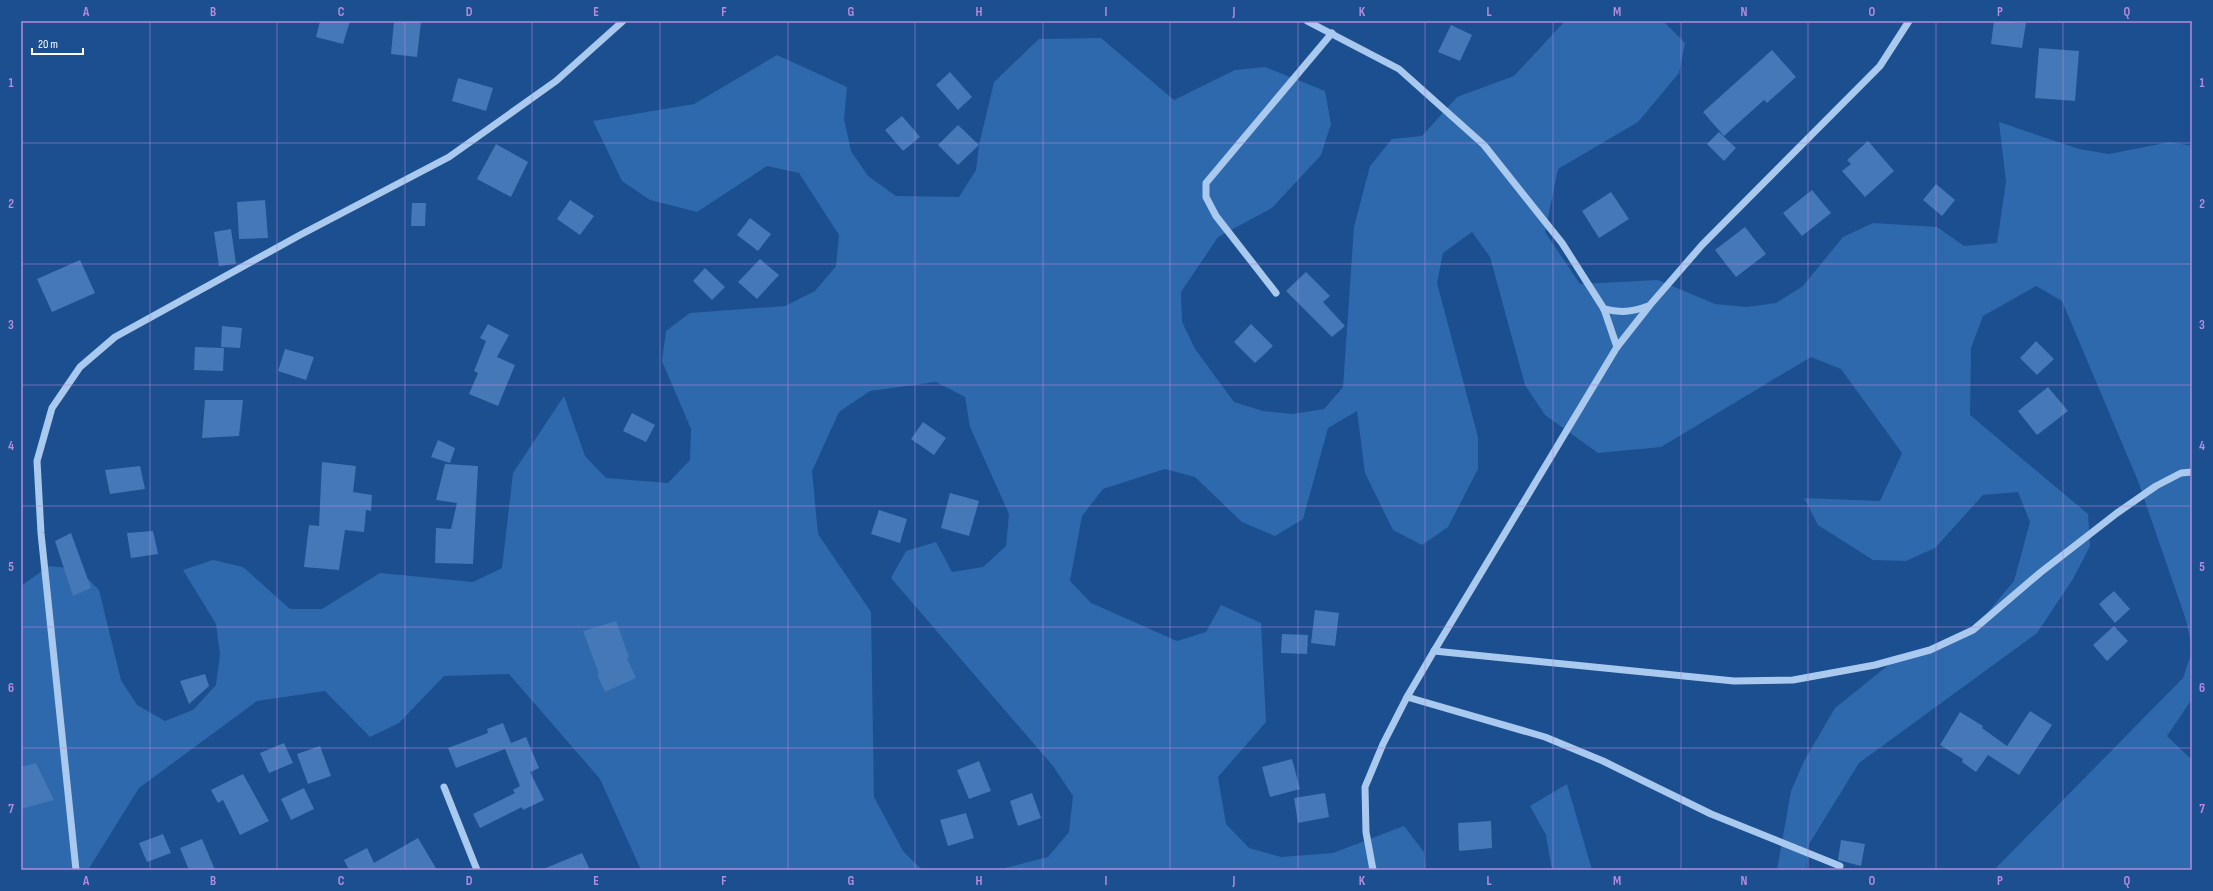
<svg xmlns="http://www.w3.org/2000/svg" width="2213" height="891" font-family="'Sofia Sans Condensed',sans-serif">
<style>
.green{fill:#2e69ad}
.building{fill:#4478b7}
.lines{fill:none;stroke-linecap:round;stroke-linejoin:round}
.minor{stroke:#a9c9ee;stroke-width:7}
.grid{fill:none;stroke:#b68bdc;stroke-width:1;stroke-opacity:0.55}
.neatline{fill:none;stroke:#b68bdc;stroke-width:1.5}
.grid-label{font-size:13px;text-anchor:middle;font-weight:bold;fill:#b68bdc}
</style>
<rect width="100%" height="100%" fill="#1b4f8f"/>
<g class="green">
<polygon points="1565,21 1663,21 1685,43 1679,73 1638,122 1558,169 1545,232 1580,284 1658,280 1715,304 1747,307 1776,303 1803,286 1843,237 1873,223 1937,227 1964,246 1997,243 2006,182 1999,122 2079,149 2109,154 2170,142 2192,146 2192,649 2186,620 2138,481 2062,301 2036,286 1983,316 1971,348 1970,415 2088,514 2090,546 2073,579 2037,633 1859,763 1809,844 1806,870 1777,870 1791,791 1804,761 1835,708 1896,659 1930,650 1973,630 2014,581 2030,522 2018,492 1983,495 1935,548 1906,561 1873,560 1818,525 1804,498 1880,501 1902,453 1841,369 1811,357 1661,447 1598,453 1545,415 1525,385 1490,257 1472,232 1443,253 1437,283 1478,437 1478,469 1448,527 1422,545 1393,530 1365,473 1357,411 1328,428 1303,519 1275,536 1242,522 1195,477 1165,469 1103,489 1082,516 1070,581 1091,603 1177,641 1206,632 1221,605 1261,623 1266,722 1218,777 1226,824 1249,848 1281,857 1333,853 1404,826 1424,852 1425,870 997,870 1048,857 1069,832 1073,796 1053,766 891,578 906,551 936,542 952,572 983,567 1006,546 1009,514 970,427 965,397 936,382 870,391 839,412 812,471 818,534 871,612 874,797 903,851 922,870 641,870 600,779 509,674 444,676 399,723 370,737 325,691 257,701 139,788 88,870 21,870 21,586 49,566 78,569 99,590 121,680 137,705 165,721 193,710 216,685 220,654 216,624 183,570 213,560 243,567 290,609 322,609 380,573 473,582 502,568 513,473 564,396 585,456 606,478 668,483 690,460 691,429 662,361 666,331 690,313 785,306 815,291 836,266 839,235 799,173 767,166 697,212 650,200 622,181 593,121 694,104 777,55 847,87 844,119 851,151 868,176 896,196 959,197 976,170 979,145 994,82 1039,39 1101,38 1174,100 1235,70 1265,67 1325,91 1331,124 1321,155 1272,208 1218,237 1181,292 1182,322 1195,349 1234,402 1263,411 1293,414 1324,409 1343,387 1354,227 1370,166 1392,139 1422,136 1457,97 1514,76"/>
<polygon points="2192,651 2192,699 2167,736 2192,760 2192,870 1994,870 2183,678"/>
<polygon points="1567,784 1592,870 1552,870 1546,835 1530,806"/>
</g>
<g class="building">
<polygon points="320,21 350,21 343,44 316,37"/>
<polygon points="394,21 421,22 417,57 391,54"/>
<polygon points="1994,21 2026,23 2022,48 1991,44"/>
<polygon points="1451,25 1472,35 1460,61 1438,52"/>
<polygon points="2039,48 2079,51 2075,101 2035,98"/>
<polygon points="1772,50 1796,77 1767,103 1764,100 1724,136 1703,112"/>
<polygon points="950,72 972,97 958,110 936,85"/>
<polygon points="458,78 493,88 486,111 452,101"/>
<polygon points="902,116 920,137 903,151 885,130"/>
<polygon points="958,125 979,145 958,165 938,145"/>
<polygon points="1719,132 1736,148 1724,161 1707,144"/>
<polygon points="1868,141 1894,171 1865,197 1842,171 1851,164 1847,160"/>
<polygon points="496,144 528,162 511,197 477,179"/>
<polygon points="1936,184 1955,200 1942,216 1923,200"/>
<polygon points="1812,190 1831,213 1802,236 1783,213"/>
<polygon points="1611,192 1629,219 1599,238 1582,211"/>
<polygon points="265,200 268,238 239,239 237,202"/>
<polygon points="570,200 594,216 580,235 557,219"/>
<polygon points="412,203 426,203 425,226 411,226"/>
<polygon points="750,218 771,234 758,251 737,235"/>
<polygon points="1745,227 1766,254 1736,277 1715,250"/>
<polygon points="231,229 236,264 219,266 214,232"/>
<polygon points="760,259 779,275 757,299 738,282"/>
<polygon points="80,260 95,293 52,312 37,279"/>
<polygon points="705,268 725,287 712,300 693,281"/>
<polygon points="1306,272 1330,296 1323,302 1345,326 1332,337 1286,291"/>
<polygon points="488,324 509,335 497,357 515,365 498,406 469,394 478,373 474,371 486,341 480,338"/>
<polygon points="1251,324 1273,346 1255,363 1234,342"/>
<polygon points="222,326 242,328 240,348 221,347"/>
<polygon points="2036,341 2054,359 2037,375 2020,358"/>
<polygon points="195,347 224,348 223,371 194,370"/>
<polygon points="285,349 314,357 306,380 278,371"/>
<polygon points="2048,387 2068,411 2037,435 2018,411"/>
<polygon points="205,400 243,400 239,436 202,438"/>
<polygon points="632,413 655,425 646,442 623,431"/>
<polygon points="923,422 946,438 934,455 911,439"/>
<polygon points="438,440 455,448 450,463 431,457"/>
<polygon points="322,462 356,466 353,492 372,495 371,511 366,510 364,532 345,530 339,570 304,567 309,525 319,526"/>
<polygon points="445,464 478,466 473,564 435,563 436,528 451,529 457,503 436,500"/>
<polygon points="140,466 145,489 110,494 105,470"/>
<polygon points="950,493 979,501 969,536 941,528"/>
<polygon points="879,510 907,519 900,543 871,534"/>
<polygon points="153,531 158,554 131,558 127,533"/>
<polygon points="71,533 91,588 73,596 55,541"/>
<polygon points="2114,591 2130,609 2115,623 2099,604"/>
<polygon points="1315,610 1339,613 1335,646 1311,643"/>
<polygon points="616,621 629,657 627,658 636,678 605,692 597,675 599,674 583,631"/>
<polygon points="2114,626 2128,641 2107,661 2093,645"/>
<polygon points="1282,634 1308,635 1307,654 1281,653"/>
<polygon points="205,674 209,686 189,704 180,681"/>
<polygon points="2030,711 2052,725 2019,775 1988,755 1976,772 1962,762 1963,759 1940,745 1960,712 1983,726 1982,728 2007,746"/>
<polygon points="503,723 511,743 526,737 539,768 530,772 544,800 523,810 522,807 480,828 473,814 515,793 513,790 520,786 505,749 456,768 448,748 488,733 487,729"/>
<polygon points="284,743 293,763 269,773 260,753"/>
<polygon points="320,746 331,776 308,784 297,754"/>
<polygon points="1292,759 1300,789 1270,797 1262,767"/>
<polygon points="979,761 991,791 969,799 957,770"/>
<polygon points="36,763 54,800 21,809 21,767"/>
<polygon points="243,774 269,821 240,835 223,800 218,803 211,790"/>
<polygon points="304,788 314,809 291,820 281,799"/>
<polygon points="1032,793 1041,818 1018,826 1010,801"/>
<polygon points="1325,793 1329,817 1298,823 1294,798"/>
<polygon points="966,813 974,838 948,846 940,820"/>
<polygon points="1491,821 1492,848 1459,851 1458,823"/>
<polygon points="163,834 171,853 147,862 139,843"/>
<polygon points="418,838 437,870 349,870 344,860 367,848 374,863"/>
<polygon points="202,839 215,870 189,870 180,848"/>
<polygon points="1841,840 1865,844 1861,866 1838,860"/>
<polygon points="582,853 590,870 541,870"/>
</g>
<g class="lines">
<g class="minor">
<polyline points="1307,21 1399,69 1484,145 1562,243 1604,309 1617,347"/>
<polyline points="1276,293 1216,216 1206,197 1206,183 1332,33"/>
<path d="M1604 309C1621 313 1632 312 1648 306"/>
<polyline points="1434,651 1734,681 1793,680 1875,665 1930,650 1973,630 2041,572 2117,513 2156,486 2181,473 2192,472"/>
<polyline points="1407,697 1545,737 1603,761 1711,814 1840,866"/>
<polyline points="444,787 477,870"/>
<polyline points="76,870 41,533 37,461 52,408 80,367 115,337 300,235 449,157 556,81 623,21"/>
<polyline points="1373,870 1366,832 1365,787 1383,744 1407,697 1434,651 1617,347 1650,305 1702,245 1880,66 1909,21"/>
</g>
</g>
<path class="grid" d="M150 21V870M277 21V870M405 21V870M532 21V870M660 21V870M788 21V870M915 21V870M1043 21V870M1170 21V870M1298 21V870M1425 21V870M1553 21V870M1681 21V870M1808 21V870M1936 21V870M2063 21V870M21 143H2192M21 264H2192M21 385H2192M21 506H2192M21 627H2192M21 748H2192"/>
<rect width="2213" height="891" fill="none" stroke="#1b4f8f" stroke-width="44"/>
<path d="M32 48v6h51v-6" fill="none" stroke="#ffffff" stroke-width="2"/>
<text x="38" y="48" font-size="12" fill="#ffffff" stroke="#1b4f8f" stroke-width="3" paint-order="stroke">20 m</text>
<rect x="22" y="22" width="2169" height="847" class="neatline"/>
<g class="grid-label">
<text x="86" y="16">A</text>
<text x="213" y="16">B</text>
<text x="341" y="16">C</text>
<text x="469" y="16">D</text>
<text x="596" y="16">E</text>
<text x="724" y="16">F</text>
<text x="851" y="16">G</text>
<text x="979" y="16">H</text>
<text x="1106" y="16">I</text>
<text x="1234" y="16">J</text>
<text x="1362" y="16">K</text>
<text x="1489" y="16">L</text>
<text x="1617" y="16">M</text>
<text x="1744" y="16">N</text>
<text x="1872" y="16">O</text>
<text x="2000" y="16">P</text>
<text x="2127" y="16">Q</text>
<text x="11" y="87">1</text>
<text x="2202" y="87">1</text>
<text x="11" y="208">2</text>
<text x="2202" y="208">2</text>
<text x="11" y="329">3</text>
<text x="2202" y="329">3</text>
<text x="11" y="450">4</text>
<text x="2202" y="450">4</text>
<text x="11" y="571">5</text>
<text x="2202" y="571">5</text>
<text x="11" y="692">6</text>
<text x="2202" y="692">6</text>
<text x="11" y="813">7</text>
<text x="2202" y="813">7</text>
<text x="86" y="885">A</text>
<text x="213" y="885">B</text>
<text x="341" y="885">C</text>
<text x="469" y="885">D</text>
<text x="596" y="885">E</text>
<text x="724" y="885">F</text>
<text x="851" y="885">G</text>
<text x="979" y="885">H</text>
<text x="1106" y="885">I</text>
<text x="1234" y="885">J</text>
<text x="1362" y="885">K</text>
<text x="1489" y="885">L</text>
<text x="1617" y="885">M</text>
<text x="1744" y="885">N</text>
<text x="1872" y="885">O</text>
<text x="2000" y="885">P</text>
<text x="2127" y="885">Q</text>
</g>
</svg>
